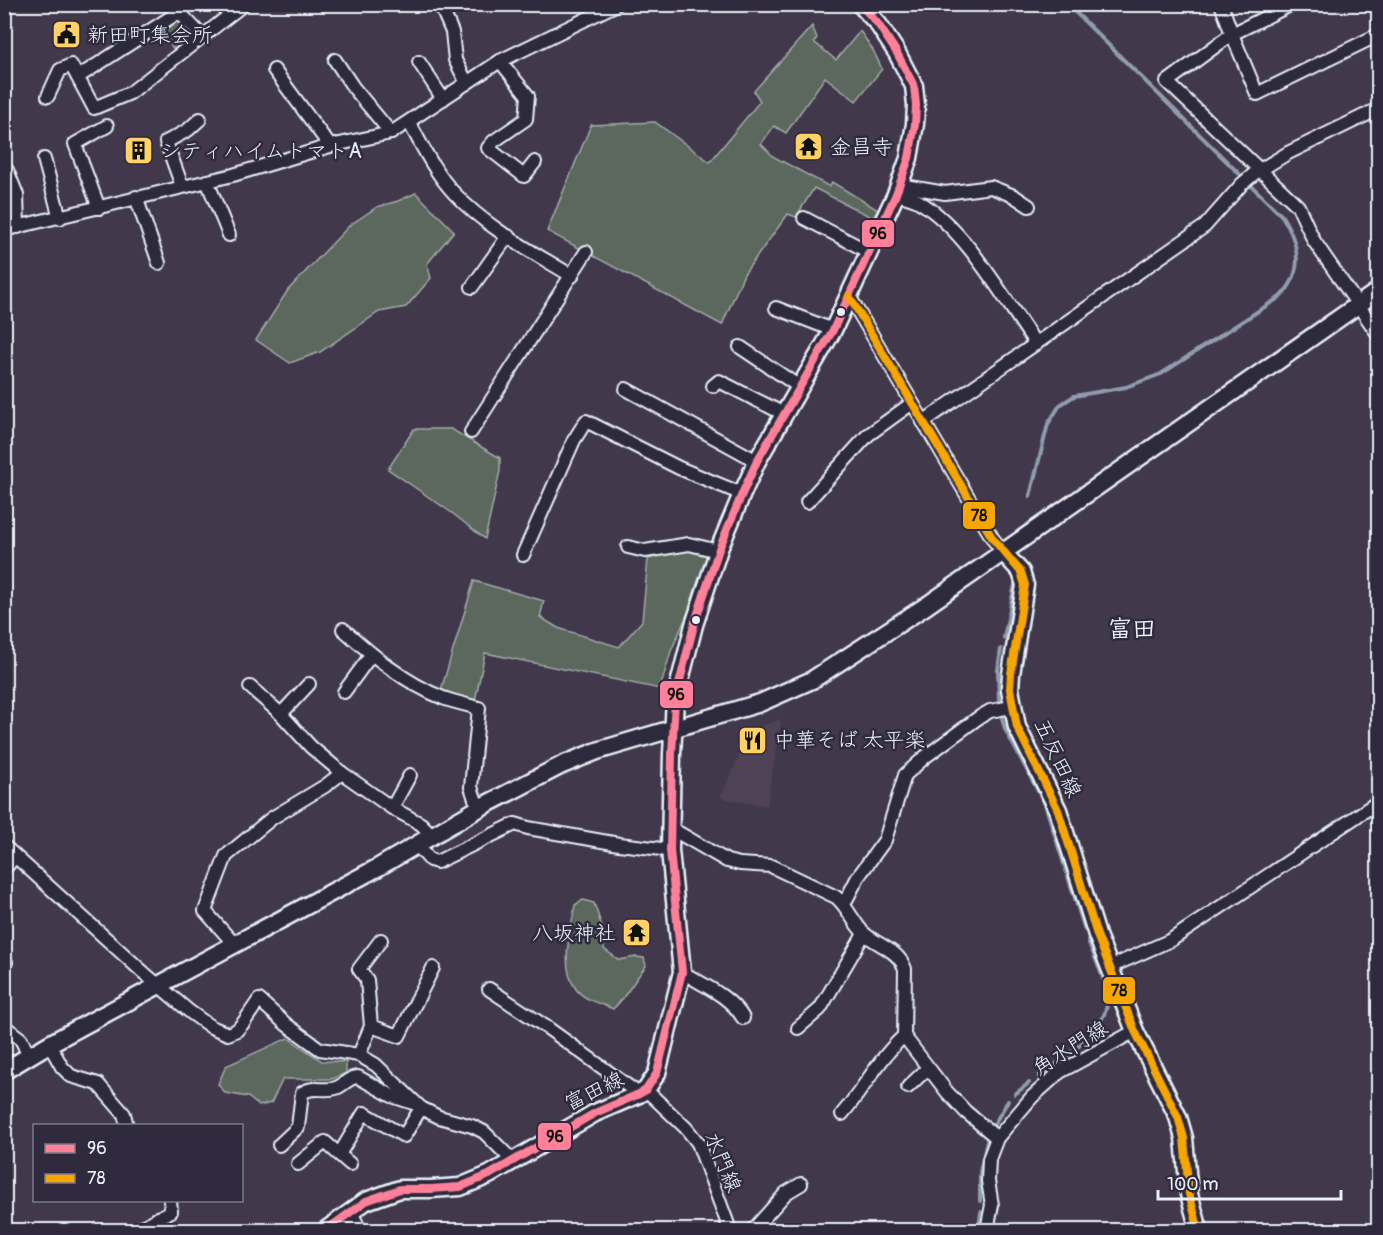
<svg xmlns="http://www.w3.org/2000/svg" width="1383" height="1235" font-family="Pangolin,'Klee One',sans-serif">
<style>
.built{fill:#504256}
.green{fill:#5b685d;stroke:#a2acaa;stroke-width:1.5}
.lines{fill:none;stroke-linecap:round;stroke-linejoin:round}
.stream{stroke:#909caf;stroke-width:4}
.street-casing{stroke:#e8f1f8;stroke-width:16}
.secondary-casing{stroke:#e8f1f8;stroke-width:21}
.street{stroke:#2f2a3d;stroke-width:12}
.secondary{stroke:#2f2a3d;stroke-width:16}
.bus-1-casing{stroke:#2f2a3d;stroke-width:12}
.bus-2-casing{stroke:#2f2a3d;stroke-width:12}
.bus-1{stroke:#ff8098;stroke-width:8}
.bus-2{stroke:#f7a600;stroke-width:8}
.bus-dot{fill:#e8f1f8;stroke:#2f2a3d;stroke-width:2}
.labels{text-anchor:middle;stroke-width:5;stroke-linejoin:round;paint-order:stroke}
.poi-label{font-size:21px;fill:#e8f1f8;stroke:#2f2a3d;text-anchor:start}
.street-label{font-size:21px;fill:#e8f1f8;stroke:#2f2a3d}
.quarter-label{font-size:24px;font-weight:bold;fill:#e8f1f8;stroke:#2f2a3d}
.line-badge{stroke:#2f2a3d;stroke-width:2}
.pale-badge-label{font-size:16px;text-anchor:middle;font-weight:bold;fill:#111}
</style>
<rect width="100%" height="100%" fill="#42384c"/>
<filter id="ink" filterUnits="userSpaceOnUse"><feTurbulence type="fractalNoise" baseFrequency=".0167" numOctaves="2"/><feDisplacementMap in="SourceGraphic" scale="12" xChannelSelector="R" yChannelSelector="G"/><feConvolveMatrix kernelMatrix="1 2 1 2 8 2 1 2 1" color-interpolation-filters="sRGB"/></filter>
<g filter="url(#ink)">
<polygon class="built" points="781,719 767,806 720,798 738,759 743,733"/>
<g class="green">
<polygon points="181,21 192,32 192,38 175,51 159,30 173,22"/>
<polygon points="812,26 817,38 814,42 836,60 860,31 873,50 882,69 856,101 825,77 786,133 774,126 761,144 774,157 830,187 832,182 878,210 873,218 814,188 796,217 788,214 744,274 722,325 547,231 591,125 655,122 710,162 760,101 754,91"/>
<polygon points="416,193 454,231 427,264 431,278 406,307 379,312 320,352 290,363 256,340 288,290 350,225 377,207 398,201"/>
<polygon points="414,429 451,429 500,458 500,471 485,539 452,513 388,469"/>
<polygon points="692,549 713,556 671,651 660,689 485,653 475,701 441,690 474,581 544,601 540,617 558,628 619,647 642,621 648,559"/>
<path d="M583 900 594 903 603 930 604 949 619 960 636 957 644 958 646 966C634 980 627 996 613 1009 601 1004 584 1000 576 989 559 966 571 931 575 905Z"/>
<polygon points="288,1038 322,1061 346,1062 346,1073 332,1079 283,1079 271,1103 259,1106 248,1097 225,1093 218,1084 226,1066"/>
</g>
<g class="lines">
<g class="stream">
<path d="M1030 496 1048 424 1060 405 1074 396 1126 387 1161 374 1280 297C1305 273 1299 243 1282 216L1067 4"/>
<polyline points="1004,638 1015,584"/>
<polyline points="999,702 998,670 1001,649"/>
<polyline points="1001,714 1005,729 1045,804 1085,930"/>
<path d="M1039 1076C1062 1060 1114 1026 1107 993 1104 975 1094 957 1088 940"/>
<polyline points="1015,1094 1029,1083"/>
<polyline points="993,1126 1008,1101"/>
<polyline points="980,1201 980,1172 987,1141"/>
<polyline points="979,1230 981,1212"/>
</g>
<defs>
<g id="street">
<polyline points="440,4 452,32 455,60 467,83"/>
<polyline points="1221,4 1232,34 1167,82 1298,206 1314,241 1378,334"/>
<polyline points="1292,4 1232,34 1257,94 1378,35"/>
<polyline points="179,12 203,37"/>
<polyline points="335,60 353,87 391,133"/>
<polyline points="500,61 528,96 526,119 494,141 488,148 524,176 535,162"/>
<polyline points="419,62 443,99"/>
<polyline points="274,70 330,146"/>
<polyline points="78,77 179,12 171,4"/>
<polyline points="48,96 60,70 71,65 94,108 130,93 244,4"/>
<path d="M409 122C422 146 435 173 454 193 485 227 533 252 572 276"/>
<polyline points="44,159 60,218"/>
<polyline points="7,170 17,195 18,227"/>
<polyline points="207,181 229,235"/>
<polyline points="899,185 945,193 991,187 1014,196 1029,206"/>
<polyline points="182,186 166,142 188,130 200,119"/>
<path d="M896 194C903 196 911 198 918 201 966 229 1004 299 1036 344"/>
<polyline points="136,197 159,263"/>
<polyline points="99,208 75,144 107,126"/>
<polyline points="804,218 869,252"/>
<polyline points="4,230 233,175 330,146 391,133 500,61 617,4"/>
<polyline points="472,287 508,236"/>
<polyline points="849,296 993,539 1003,552"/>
<polyline points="776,308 833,330"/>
<polyline points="740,347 801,388"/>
<polyline points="713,386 719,381 784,414"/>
<polyline points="626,389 757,461"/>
<polyline points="923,422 1205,226 1242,184 1255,173 1288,153 1378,109"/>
<polyline points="471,432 586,252"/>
<polyline points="807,502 868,435 911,404"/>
<polyline points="628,547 645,551 689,544 718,551"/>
<polyline points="523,555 574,440 586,421 679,468 742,494"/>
<path d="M343 629C373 656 405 683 443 698 454 702 467 705 479 708L471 787 475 799 481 807"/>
<polyline points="250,687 281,714 311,747 342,773 392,808 421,824 433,836"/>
<polyline points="344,692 371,655"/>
<polyline points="281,714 309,684"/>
<polyline points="392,808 410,775"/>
<path d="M672 829 727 861 740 864 771 866 836 897C849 908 854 925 866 935 880 946 899 951 905 969L904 1036 947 1092 966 1112 997 1138"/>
<polyline points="417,845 430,860 437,862 515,824 528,828 619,844 670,850"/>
<polyline points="4,846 144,973 190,1012 211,1027 228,1034 237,1030 244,1022 259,1000 287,1025 320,1049 359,1055 376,1065 421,1108 439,1117 472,1126 484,1132 513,1161"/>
<polyline points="4,869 15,857"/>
<polyline points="844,904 858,877 885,840 905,775 925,757 978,718 990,711 1006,708 1013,710"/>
<polyline points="235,945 205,911 226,856 272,818 325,786 342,773"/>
<polyline points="4,961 6,962"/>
<polyline points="1110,967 1171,940 1378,802"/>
<path d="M682 972C703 985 730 996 743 1018"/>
<polyline points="489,989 549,1029 639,1094"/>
<polyline points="4,1026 21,1039 29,1056"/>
<polyline points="371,1026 399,1036 433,968"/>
<polyline points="798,1028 820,1009 864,934"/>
<polyline points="49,1044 62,1067 71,1076 98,1084 124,1114 127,1126"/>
<polyline points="359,1055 371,1026 367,980 359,969 381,940"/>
<polyline points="908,1087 928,1068"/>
<polyline points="646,1090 686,1128 698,1143 730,1230"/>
<path d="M842 1114C864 1089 879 1058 904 1036"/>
<path d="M279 1145 298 1127 302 1093C313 1085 324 1092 336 1088 345 1085 348 1077 358 1077L392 1096 413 1103"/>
<polyline points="340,1153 364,1113 404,1136 421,1108"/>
<polyline points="298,1164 325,1142 350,1164"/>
<polyline points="351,1212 360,1230"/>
<polyline points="137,1230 171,1211 170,1200"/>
<polyline points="753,1230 786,1193 801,1184"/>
<polyline points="987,1230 992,1205 988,1181 989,1159 997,1138 1032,1097 1060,1072 1135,1031"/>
</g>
<g id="secondary">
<polyline points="1003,552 1021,572 1025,585 1011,674 1010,689 1017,727 1058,810 1097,935 1135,1031 1178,1117 1184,1138 1189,1194 1199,1230"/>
<polyline points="4,1071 49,1044 377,868 481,807 562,765 597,751 760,703 812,680 926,606 1378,291"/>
<polyline points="326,1230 366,1201 400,1189 431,1189 460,1187 489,1175 595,1113 639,1094 646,1090 657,1073 682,972 670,850 672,754 675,700 694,625 719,549 742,494 757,461 833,330 896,194 909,158 915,124 916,105 914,86 897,53 878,24 860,4"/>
</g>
</defs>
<use href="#street" class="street-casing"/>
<use href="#secondary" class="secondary-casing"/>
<use href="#street" class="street"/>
<use href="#secondary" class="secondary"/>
<defs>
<polyline id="bus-1" points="326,1230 366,1201 400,1189 431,1189 460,1187 489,1175 595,1113 639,1094 646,1090 657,1073 682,972 670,850 672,754 675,700 694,625 719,549 742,494 757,461 833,330 896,194 909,158 915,124 916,105 914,86 897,53 878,24 860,4"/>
<polyline id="bus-2" points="849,296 993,539 1021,572 1025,585 1011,674 1010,689 1017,727 1058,810 1097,935 1135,1031 1178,1117 1184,1138 1189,1194 1199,1230"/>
</defs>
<use href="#bus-1" class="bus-1-casing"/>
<use href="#bus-2" class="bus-2-casing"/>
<use href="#bus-1" class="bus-1"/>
<use href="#bus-2" class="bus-2"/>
</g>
</g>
<defs>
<symbol id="civic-square" viewBox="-11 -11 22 22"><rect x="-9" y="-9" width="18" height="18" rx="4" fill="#ffd166" stroke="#2f2a3d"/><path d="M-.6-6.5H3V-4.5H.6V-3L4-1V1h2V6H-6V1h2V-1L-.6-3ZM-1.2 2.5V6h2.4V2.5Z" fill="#111"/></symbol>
<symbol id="temple-square" viewBox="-11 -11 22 22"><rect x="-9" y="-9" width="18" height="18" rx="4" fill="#ffd166" stroke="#2f2a3d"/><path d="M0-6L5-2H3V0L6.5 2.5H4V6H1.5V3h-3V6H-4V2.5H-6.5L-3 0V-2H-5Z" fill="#111"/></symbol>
<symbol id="building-square" viewBox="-11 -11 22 22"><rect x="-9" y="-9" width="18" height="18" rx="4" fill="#ffd166" stroke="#2f2a3d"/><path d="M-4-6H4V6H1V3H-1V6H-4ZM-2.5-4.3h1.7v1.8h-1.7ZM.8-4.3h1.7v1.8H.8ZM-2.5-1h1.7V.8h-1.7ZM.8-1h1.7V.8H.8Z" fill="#111"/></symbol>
<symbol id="restaurant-square" viewBox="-11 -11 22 22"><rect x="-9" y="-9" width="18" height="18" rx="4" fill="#ffd166" stroke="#2f2a3d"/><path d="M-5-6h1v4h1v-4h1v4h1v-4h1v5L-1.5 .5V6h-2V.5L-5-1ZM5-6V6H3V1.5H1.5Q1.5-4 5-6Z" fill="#111"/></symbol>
</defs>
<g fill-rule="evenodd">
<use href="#civic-square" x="50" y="18" width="33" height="33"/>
<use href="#temple-square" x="792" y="130" width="33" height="33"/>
<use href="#building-square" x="122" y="134" width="33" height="33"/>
<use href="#restaurant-square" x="736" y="724" width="33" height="33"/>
<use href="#temple-square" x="620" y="916" width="33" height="33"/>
</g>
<g class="bus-dot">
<circle cx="841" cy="312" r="5"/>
<circle cx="696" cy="620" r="5"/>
</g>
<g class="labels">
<g class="poi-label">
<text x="87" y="42">新田町集会所</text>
<text x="830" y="154">金昌寺</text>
<text x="160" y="158">シティハイムトマトA</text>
<text x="774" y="747">中華そば 太平楽</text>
<text x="616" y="940" text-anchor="end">八坂神社</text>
</g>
<g class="street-label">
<text transform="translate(1058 758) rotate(65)" y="7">五反田線</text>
<text transform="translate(1070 1048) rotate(-32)" y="7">角水門線</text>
<text transform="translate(594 1091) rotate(-26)" y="7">富田線</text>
<text transform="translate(723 1162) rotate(67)" y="7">水門線</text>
</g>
<g class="quarter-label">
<text x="1132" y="637">富田</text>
</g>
</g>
<g class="line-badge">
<rect x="861" y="219" width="34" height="29" rx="6" fill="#ff8098"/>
<rect x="962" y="501" width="34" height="29" rx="6" fill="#f7a600"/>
<rect x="659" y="680" width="35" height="29" rx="6" fill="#ff8098"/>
<rect x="1102" y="976" width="34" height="29" rx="6" fill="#f7a600"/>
<rect x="537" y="1122" width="35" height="29" rx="6" fill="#ff8098"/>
</g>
<g class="pale-badge-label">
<text x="878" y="239">96</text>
<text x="979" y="521">78</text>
<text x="676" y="700">96</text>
<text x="1119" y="996">78</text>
<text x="555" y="1142">96</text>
</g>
<rect width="1383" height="1235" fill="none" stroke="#2f2a3d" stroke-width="24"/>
<rect x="12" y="12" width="1359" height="1211" fill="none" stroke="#e8f1f8" stroke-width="2" filter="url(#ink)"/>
<rect x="33" y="1124" width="210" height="78" fill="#2f2a3d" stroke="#797a88" stroke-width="1.5"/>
<rect x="45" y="1144" width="30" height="9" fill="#ff8098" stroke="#797a88" stroke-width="1.5"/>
<text x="87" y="1154" font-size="18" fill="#e8f1f8">96</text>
<rect x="45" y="1174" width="30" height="9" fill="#f7a600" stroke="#797a88" stroke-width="1.5"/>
<text x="87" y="1184" font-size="18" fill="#e8f1f8">78</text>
<path d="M1158 1190v9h183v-9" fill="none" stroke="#e8f1f8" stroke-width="3"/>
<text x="1167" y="1190" font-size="18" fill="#e8f1f8" stroke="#2f2a3d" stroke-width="4.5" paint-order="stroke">100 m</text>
</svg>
